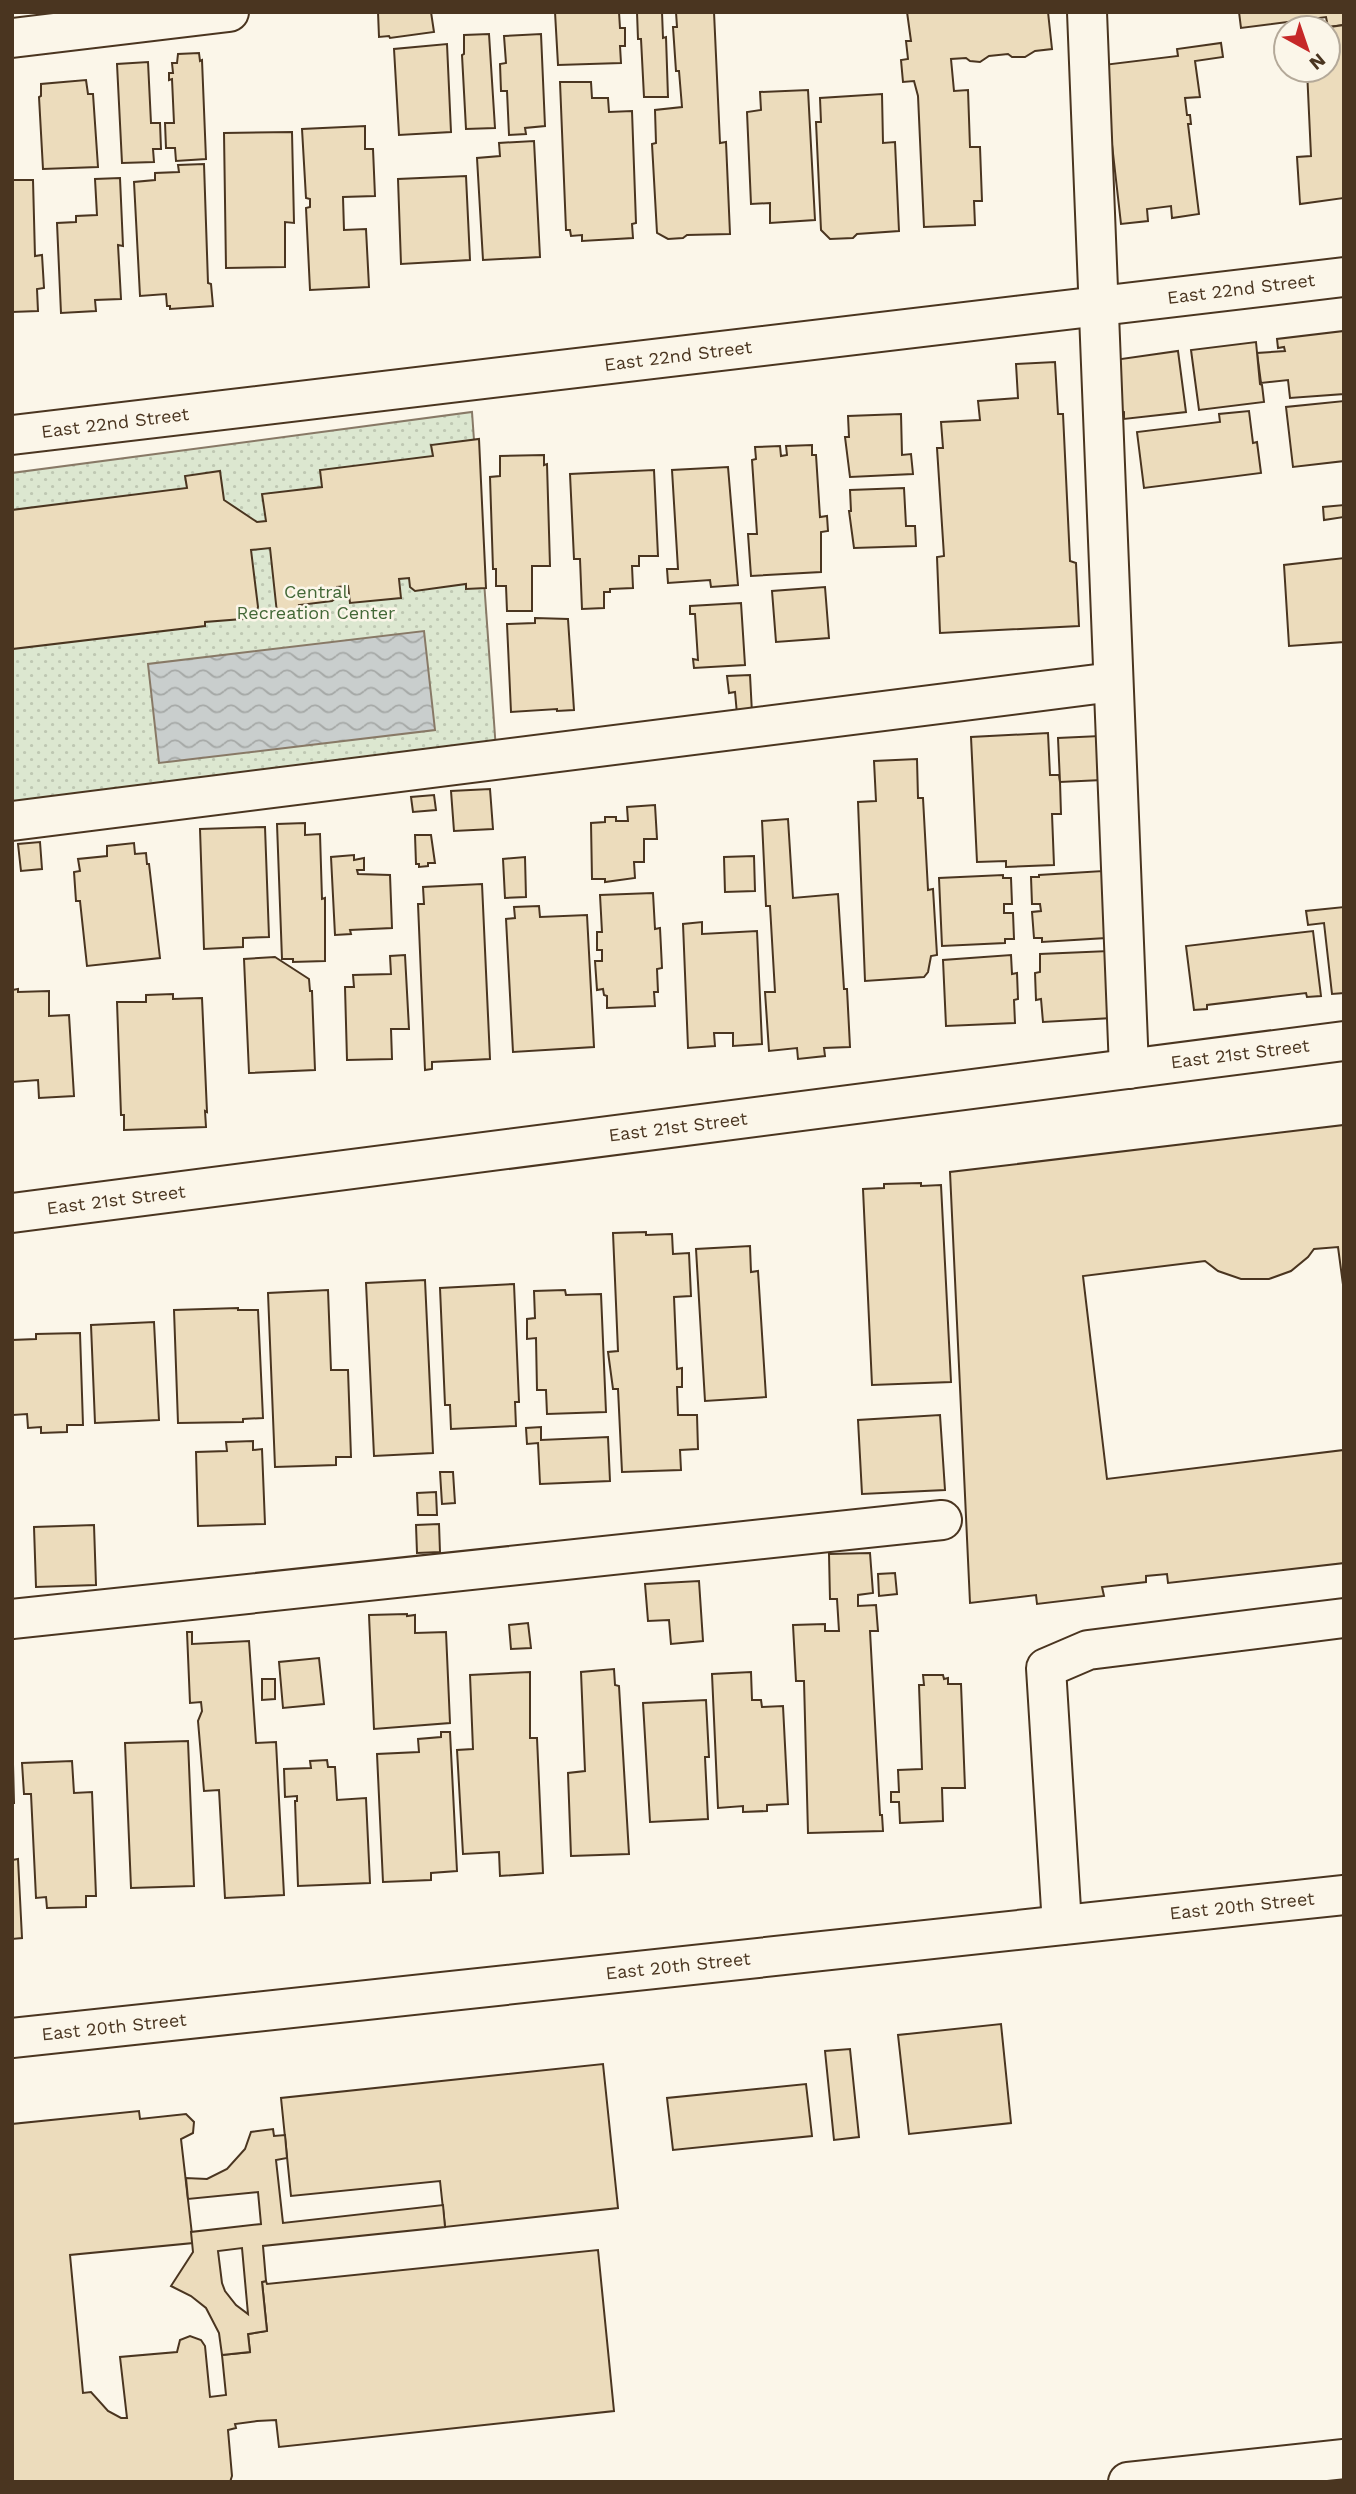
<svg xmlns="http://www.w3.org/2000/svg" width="1356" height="2494" font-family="'Work Sans',sans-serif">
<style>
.park{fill:url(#park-dots);stroke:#887966;stroke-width:2}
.water{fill:url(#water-waves);stroke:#887966;stroke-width:2}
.building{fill:#ecdcbc;stroke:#4a3520;stroke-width:2;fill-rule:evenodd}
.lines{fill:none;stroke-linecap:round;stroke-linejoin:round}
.minor-casing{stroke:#4a3520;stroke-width:42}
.minor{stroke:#fbf6e9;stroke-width:38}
.labels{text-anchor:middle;stroke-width:5;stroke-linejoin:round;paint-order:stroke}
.street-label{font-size:18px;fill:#4a3520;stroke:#fbf6e9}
.park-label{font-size:18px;fill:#436837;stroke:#fbf6e9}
</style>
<defs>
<pattern id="park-dots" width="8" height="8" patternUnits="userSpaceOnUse" patternTransform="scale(1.75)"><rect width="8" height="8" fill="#dce7d0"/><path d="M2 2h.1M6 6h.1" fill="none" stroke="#bec7b2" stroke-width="1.8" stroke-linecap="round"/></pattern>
<pattern id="water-waves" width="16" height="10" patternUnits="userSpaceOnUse" patternTransform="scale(1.75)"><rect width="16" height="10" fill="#c9cecd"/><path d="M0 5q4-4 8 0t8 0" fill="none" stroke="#a5a8a6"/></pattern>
</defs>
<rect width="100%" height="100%" fill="#fbf6e9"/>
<polygon class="park" points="472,412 496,750 12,805 12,473"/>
<polygon class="water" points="424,631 435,730 159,763 148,664"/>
<g class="building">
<polygon points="378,12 431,12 434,32 390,38 389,36 379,37"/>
<polygon points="555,12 619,12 620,28 625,28 625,46 620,46 621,63 558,65"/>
<polygon points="637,12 662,12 663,38 666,37 668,97 644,97 641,39 638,39"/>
<polygon points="676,12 714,12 720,143 726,142 730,234 687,235 683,238 668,239 657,233 652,144 656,143 655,110 682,107 679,71 676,71 673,27 677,27"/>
<polygon points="907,12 1048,12 1052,49 1035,51 1025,57 1012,57 1008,54 989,56 980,62 970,61 966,58 951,59 954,91 968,90 970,147 980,147 982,201 974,201 975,225 924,227 918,96 914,81 903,82 901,60 908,59 906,41 911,41"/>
<polygon points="1239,12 1344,12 1344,25 1328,27 1326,17 1241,28"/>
<polygon points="1344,25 1344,198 1300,204 1297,157 1311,156 1307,70 1328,70 1328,28 1323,28"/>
<polygon points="489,34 495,128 466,129 462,55 464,54 464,35"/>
<polygon points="541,34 545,126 525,128 526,134 509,135 507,91 501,91 500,64 506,63 504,36"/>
<polygon points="1221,43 1223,57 1195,61 1200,97 1185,98 1187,115 1190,115 1191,124 1188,124 1199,214 1172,218 1171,206 1147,209 1148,221 1121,224 1103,65 1178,56 1177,49"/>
<polygon points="447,44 451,132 399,135 394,49"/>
<polygon points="199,53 200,61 202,60 206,159 176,161 175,148 166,148 165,123 174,123 172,79 169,80 169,73 173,73 172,63 177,63 178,54"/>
<polygon points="148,62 151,123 160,123 161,149 153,149 154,162 122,163 117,64"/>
<polygon points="86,80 88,94 93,94 98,167 43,169 39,97 41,96 41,84"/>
<polygon points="560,82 591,82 592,98 608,98 609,112 632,111 636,223 632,224 633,238 582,241 582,235 571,236 570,230 566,230"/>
<polygon points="808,90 815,220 770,223 770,203 751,204 747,112 761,110 760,92"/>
<polygon points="882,94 883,143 895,142 899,231 857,234 853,238 830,239 821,230 816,122 821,122 820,98"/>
<polygon points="365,126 365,149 373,149 375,196 343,197 344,230 366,229 369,287 310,290 306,208 310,207 310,199 306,198 302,129"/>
<polygon points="292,132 294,223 285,222 285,267 226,268 224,133"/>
<polygon points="534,141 540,257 483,260 477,158 500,156 499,143"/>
<polygon points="204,164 208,283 211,284 213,306 170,309 170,306 167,306 166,294 140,296 134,182 155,180 155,173 179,172 178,165"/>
<polygon points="466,176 470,260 401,264 398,179"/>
<polygon points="120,178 123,246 118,245 121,299 95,300 96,311 61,313 57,223 76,222 76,216 97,215 95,179"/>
<polygon points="12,180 33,180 35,256 42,255 44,288 37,289 38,311 12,312"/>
<polygon points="1344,331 1344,394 1290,398 1288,380 1261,383 1257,353 1285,351 1284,347 1278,348 1277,339"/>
<polygon points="1256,342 1260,384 1262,385 1264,402 1199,410 1191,350"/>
<polygon points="1178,351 1186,412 1124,419 1124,412 1120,411 1114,360"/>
<polygon points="1055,362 1058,414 1063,414 1070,561 1076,563 1079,626 940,633 937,557 944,556 937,448 943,448 941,422 980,420 978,401 1018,398 1016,364"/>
<polygon points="1344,401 1344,461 1293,467 1286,407"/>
<polygon points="1249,411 1253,443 1257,442 1261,473 1144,488 1137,432 1220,422 1219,414"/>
<polygon points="901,414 902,455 911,454 913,474 850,477 845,437 849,437 848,416"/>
<polygon points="479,439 486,588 466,589 466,584 415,591 410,587 409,578 399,579 401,598 350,603 348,586 337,587 338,596 332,601 299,605 300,610 277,613 270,548 251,550 258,607 255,618 205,622 205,626 12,649 12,510 187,488 185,476 220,471 224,500 257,522 266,521 262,494 322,487 320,470 433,456 431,445"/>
<polygon points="812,445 812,455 816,455 820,517 827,516 828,531 821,532 821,572 751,576 748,534 757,534 752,460 756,459 755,447 780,446 781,456 787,455 786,446"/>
<polygon points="544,455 544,465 547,464 550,566 532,566 532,611 507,611 506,586 496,586 496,569 493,569 490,477 500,476 500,456"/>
<polygon points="728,467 738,585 711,587 710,580 668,583 667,569 678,569 672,470"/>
<polygon points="654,470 658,556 639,556 639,566 632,566 633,588 610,589 610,592 604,592 604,608 582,609 580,559 574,559 570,474"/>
<polygon points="904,488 906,526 915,526 916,546 854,548 849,511 851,511 850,490"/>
<polygon points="1344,505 1344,517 1324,520 1323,507"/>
<polygon points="1344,558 1344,642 1289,646 1284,565"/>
<polygon points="825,587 829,638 776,642 772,591"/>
<polygon points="741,603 745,665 694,668 693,659 698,660 695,614 690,614 690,606"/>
<polygon points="535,618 568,619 574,710 557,711 557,709 511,712 507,624 535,623"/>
<polygon points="750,675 752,713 737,714 735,692 729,693 727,676"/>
<polygon points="1048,733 1050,775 1059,775 1060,782 1061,814 1052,814 1054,865 1006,867 1006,861 977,862 971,737"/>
<polygon points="1100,736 1102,780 1060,782 1058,738"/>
<polygon points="917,759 918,798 923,798 928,890 933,889 937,955 931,956 928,972 924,977 865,981 858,802 876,801 874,761"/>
<polygon points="490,789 493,829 454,831 451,791"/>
<polygon points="434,795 436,810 413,812 411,797"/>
<polygon points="655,805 657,839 644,839 644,862 634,862 635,878 605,882 605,879 592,879 591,823 605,822 605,817 616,817 616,821 628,821 627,807"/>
<polygon points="788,819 793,898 838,894 844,989 847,989 850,1047 824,1048 825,1056 798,1059 797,1048 769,1051 765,992 775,992 770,906 766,906 762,821"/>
<polygon points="305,823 305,835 320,834 322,899 325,898 325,961 293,962 293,959 282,959 277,824"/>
<polygon points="265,827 269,937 243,938 243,947 204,949 200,829"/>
<polygon points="415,835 431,835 435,863 428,863 428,866 419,867 419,864 416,864"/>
<polygon points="40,842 42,869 21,871 18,844"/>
<polygon points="134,843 135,854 146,853 147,864 149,864 160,958 87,966 80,901 76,901 74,872 80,871 78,859 107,856 107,846"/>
<polygon points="354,855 354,860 364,858 364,870 357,870 358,874 390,875 392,928 350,930 351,934 335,935 331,857"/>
<polygon points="754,856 755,891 725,892 724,857"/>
<polygon points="525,857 526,897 505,898 503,859"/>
<polygon points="1103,871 1106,938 1042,942 1042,938 1034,938 1032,912 1041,911 1040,904 1032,904 1031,877 1039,877 1039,875"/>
<polygon points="1003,875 1003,878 1011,878 1012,904 1004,904 1004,913 1013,913 1014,939 1005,939 1005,943 942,946 939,878"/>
<polygon points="482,884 490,1059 432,1062 432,1069 425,1070 418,904 424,904 423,887"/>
<polygon points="653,893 655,929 660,928 662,968 657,969 658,992 654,992 655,1006 607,1008 607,996 604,995 603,989 597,990 595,961 602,961 602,950 597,950 597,932 602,932 600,895"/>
<polygon points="539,906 540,917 587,915 594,1047 513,1052 506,919 515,918 514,907"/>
<polygon points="1344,907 1344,993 1332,994 1324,923 1308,925 1306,911"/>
<polygon points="702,922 702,934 757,931 762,1044 733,1046 733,1033 714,1033 715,1046 688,1048 683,924"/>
<polygon points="1313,931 1321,996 1307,997 1306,993 1207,1005 1207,1009 1194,1010 1186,946"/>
<polygon points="1109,951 1112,1018 1043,1022 1041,999 1036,1000 1035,973 1040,972 1040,954"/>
<polygon points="405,955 409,1029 391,1029 392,1059 347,1060 345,987 354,987 353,975 391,974 390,956"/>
<polygon points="1011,955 1012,974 1017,973 1018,999 1014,1000 1015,1023 946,1026 943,960"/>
<polygon points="275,957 309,979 310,991 312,991 315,1070 249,1073 244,959"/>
<polygon points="18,989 18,992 49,991 49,1016 69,1015 74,1096 39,1098 38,1080 12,1082 12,990"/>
<polygon points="173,994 173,999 202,998 207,1112 205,1111 206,1127 124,1130 124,1115 121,1115 117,1002 146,1002 146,995"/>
<polygon points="1344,1125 1344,1292 1338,1247 1314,1249 1308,1257 1291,1271 1269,1279 1241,1279 1218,1271 1205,1261 1083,1276 1107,1479 1344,1450 1344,1563 1168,1583 1167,1574 1146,1576 1146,1582 1102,1587 1104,1596 1037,1604 1036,1595 970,1603 950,1172"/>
<polygon points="921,1183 921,1186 941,1185 951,1382 872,1385 863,1189 884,1188 884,1184"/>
<polygon points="646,1232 646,1235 672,1234 673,1254 689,1253 691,1296 674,1297 677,1369 682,1368 682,1387 677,1387 678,1415 697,1415 698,1449 680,1450 681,1470 622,1472 618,1389 613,1389 608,1352 618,1351 613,1233"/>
<polygon points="750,1246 751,1272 758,1271 766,1397 705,1401 696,1249"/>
<polygon points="425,1280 433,1453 374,1456 366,1283"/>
<polygon points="514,1284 519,1402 515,1402 516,1426 451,1429 450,1405 445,1405 440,1288"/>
<polygon points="328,1290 331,1370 348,1370 351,1457 336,1457 336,1465 275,1467 268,1293"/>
<polygon points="565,1290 566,1295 601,1294 606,1412 547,1414 546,1390 537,1390 536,1338 527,1339 527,1319 535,1318 534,1291"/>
<polygon points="238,1308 238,1310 258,1310 263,1418 243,1419 243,1422 178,1423 174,1310"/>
<polygon points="154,1322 159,1420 95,1423 91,1325"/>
<polygon points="80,1333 83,1425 67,1425 67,1432 41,1433 41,1427 28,1428 27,1414 13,1415 12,1340 36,1339 36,1334"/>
<polygon points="940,1415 945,1490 862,1494 858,1420"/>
<polygon points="541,1427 541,1440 608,1437 610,1481 540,1484 538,1443 527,1444 526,1428"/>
<polygon points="253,1441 253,1450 262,1449 265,1524 198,1526 196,1452 227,1451 226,1442"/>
<polygon points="440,1472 453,1472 455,1503 442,1504"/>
<polygon points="436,1492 437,1515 418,1515 417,1493"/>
<polygon points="439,1524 440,1552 417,1553 416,1525"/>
<polygon points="94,1525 96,1585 36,1587 34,1527"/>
<polygon points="870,1553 873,1593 858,1595 858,1606 876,1605 878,1631 870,1631 880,1815 882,1815 883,1831 808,1833 804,1681 796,1681 793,1625 825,1624 825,1631 839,1631 837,1599 830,1599 829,1554"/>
<polygon points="895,1573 897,1594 879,1596 878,1574"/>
<polygon points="699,1581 703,1641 671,1644 669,1620 648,1621 645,1584"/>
<polygon points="407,1614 407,1616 415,1615 415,1633 446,1632 450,1723 374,1729 369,1615"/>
<polygon points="528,1623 531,1648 511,1649 509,1625"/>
<polygon points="187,1632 192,1632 192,1644 249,1641 256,1743 276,1742 284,1895 225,1898 219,1790 204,1791 198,1721 202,1711 201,1702 190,1703"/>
<polygon points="319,1658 324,1704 283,1708 279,1662"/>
<polygon points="614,1669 615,1685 619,1686 629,1854 571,1856 568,1773 585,1771 581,1672"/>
<polygon points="530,1672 530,1738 537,1738 543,1873 500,1876 499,1852 463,1854 457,1750 473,1749 470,1675"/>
<polygon points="751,1672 752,1700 761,1700 762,1707 783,1706 788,1804 767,1805 767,1811 743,1812 743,1806 718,1808 712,1674"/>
<polygon points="923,1675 943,1675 944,1679 948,1678 948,1684 961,1684 965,1788 942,1788 943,1821 900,1823 899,1802 891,1802 891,1792 899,1792 898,1770 922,1769 919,1685 924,1685"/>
<polygon points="262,1679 275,1679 275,1699 262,1700"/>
<polygon points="706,1700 709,1757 705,1757 708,1819 650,1822 643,1703"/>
<polygon points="12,1726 14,1803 12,1803"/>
<polygon points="441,1732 450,1732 457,1871 431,1873 431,1880 383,1882 377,1754 419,1752 418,1739 441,1737"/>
<polygon points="188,1741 194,1886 131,1888 125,1743"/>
<polygon points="327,1760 328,1767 335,1767 337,1800 366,1798 370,1883 298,1886 295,1801 297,1801 297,1796 285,1797 284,1769 311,1768 310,1761"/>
<polygon points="72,1761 74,1793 92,1792 96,1896 86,1896 86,1907 47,1908 46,1897 36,1898 31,1794 24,1794 22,1763"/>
<polygon points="18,1859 22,1938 12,1939 12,1860"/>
<polygon points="1001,2024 1011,2123 909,2134 898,2035"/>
<polygon points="850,2049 859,2137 834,2140 825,2051"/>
<polygon points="603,2064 618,2208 445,2227 440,2181 291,2196 281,2098"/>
<polygon points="806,2084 812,2136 673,2150 667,2098"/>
<polygon points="139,2111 140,2119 186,2114 194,2122 193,2133 181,2139 193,2243 70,2255 83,2393 91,2392 108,2411 121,2418 127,2418 120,2357 177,2352 180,2340 190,2336 201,2340 205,2346 210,2397 226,2395 222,2355 250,2352 248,2334 267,2331 262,2282 266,2281 267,2284 598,2250 614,2411 279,2447 276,2420 257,2421 235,2424 236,2428 228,2430 232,2476 230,2482 12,2482 12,2124"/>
<path d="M273 2129 274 2136 285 2135 287 2158 276 2160 283 2223 443 2205 445 2227 263 2246 266 2281 262 2282 267 2331 248 2334 250 2352 222 2355 219 2333 206 2308 191 2296 171 2286 193 2252 191 2232 261 2224 258 2192 188 2199 186 2178 207 2179 227 2169 245 2149 251 2132ZM242 2248 248 2314 236 2305 225 2291 222 2283 218 2251Z"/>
</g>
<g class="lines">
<defs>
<g id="minor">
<polyline points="1087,12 1129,1069"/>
<polyline points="12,38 229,12"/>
<polyline points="12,435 1344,277"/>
<polyline points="12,821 1113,682"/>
<polyline points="12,1213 1344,1041"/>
<polyline points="12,1619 942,1520"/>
<polyline points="1062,1925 1046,1668 1088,1650 1344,1618"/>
<polyline points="12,2038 1344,1895"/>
<polyline points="1128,2482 1344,2459"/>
</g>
</defs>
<use href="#minor" class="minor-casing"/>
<use href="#minor" class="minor"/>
</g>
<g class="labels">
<g class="street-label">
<text transform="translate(1241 289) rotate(-7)" y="6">East 22nd Street</text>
<text transform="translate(678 356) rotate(-7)" y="6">East 22nd Street</text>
<text transform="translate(115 423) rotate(-7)" y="6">East 22nd Street</text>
<text transform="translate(1240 1054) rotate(-7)" y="6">East 21st Street</text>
<text transform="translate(678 1127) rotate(-7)" y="6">East 21st Street</text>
<text transform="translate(116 1200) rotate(-7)" y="6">East 21st Street</text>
<text transform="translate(1242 1906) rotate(-6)" y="6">East 20th Street</text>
<text transform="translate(678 1966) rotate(-6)" y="6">East 20th Street</text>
<text transform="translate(114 2027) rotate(-6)" y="6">East 20th Street</text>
</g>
<g class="park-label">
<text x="316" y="598">Central<tspan x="316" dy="21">Recreation Center</tspan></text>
</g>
</g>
<rect width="1356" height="2494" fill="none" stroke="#4a3520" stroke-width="28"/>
<g transform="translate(1307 49) rotate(140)"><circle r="33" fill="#fbf6e9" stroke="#b4a999" stroke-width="2"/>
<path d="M0-5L12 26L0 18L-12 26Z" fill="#c62828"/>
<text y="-10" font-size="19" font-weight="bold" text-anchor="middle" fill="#4a3520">N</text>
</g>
</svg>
